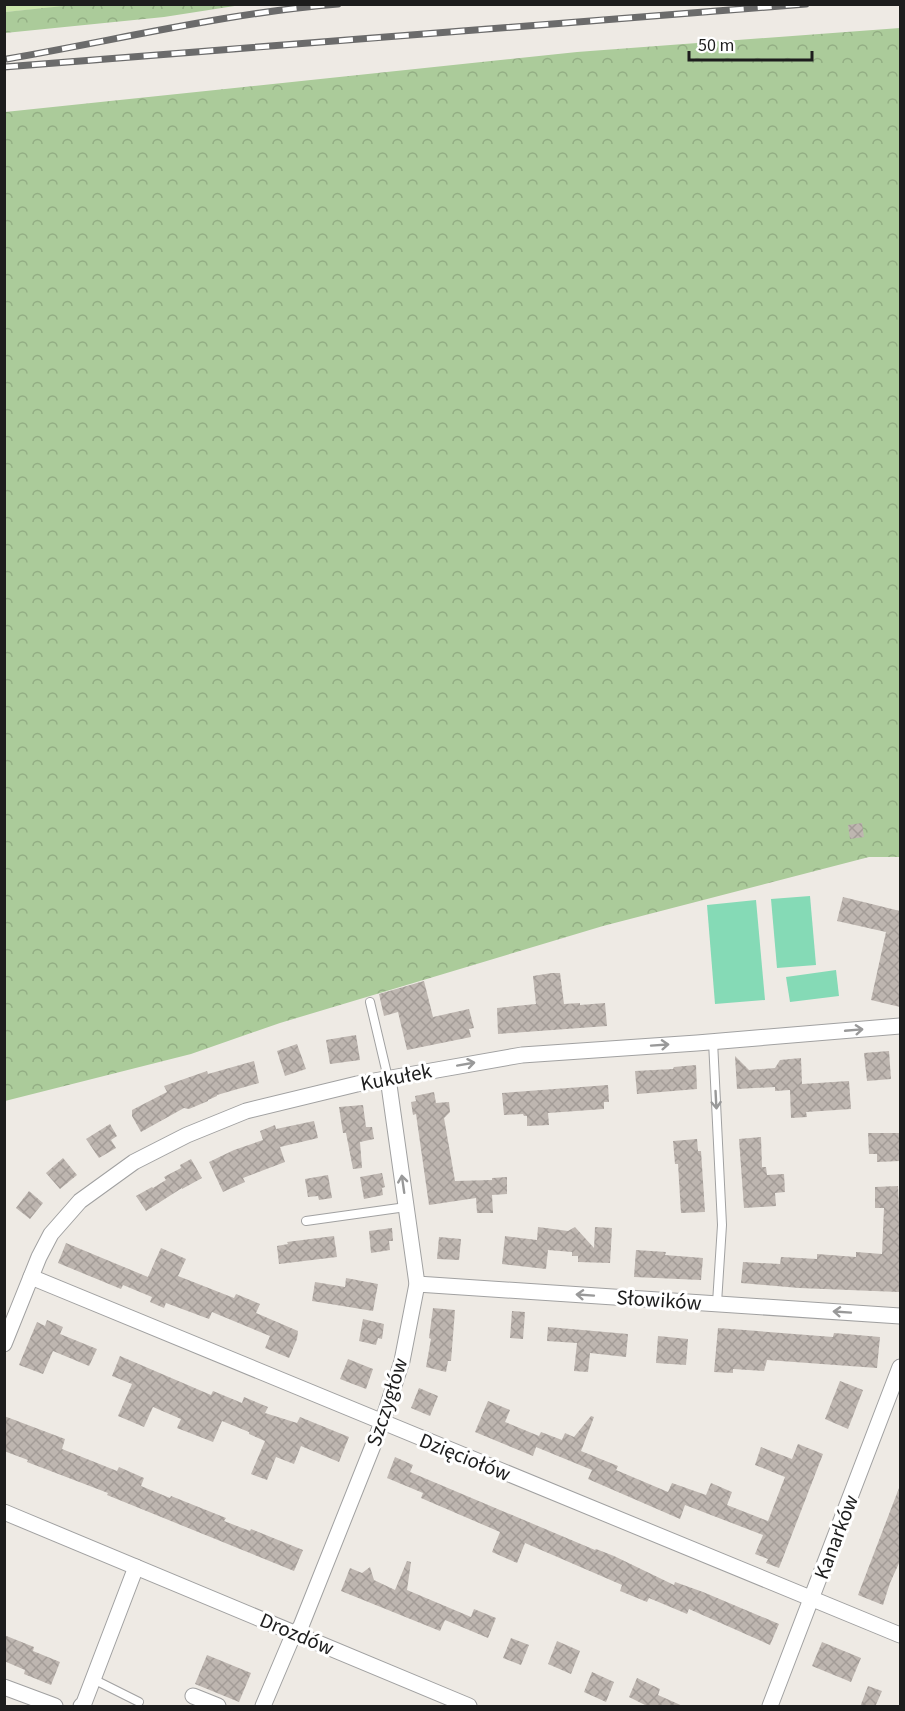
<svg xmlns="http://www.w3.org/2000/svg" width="905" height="1711" font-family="'Source Sans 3',sans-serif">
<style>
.grass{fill:#cbe6ac}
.forest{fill:url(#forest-crowns)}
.pitch{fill:#85dab6}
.building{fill:url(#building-cross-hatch)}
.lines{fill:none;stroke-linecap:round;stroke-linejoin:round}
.service-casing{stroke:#a1a1a1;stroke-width:10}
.minor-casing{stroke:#a1a1a1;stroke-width:17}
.service{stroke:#fff;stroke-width:8}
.minor{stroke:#fff;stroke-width:15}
.rail-casing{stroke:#6b6b6b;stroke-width:7}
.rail{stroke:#fff;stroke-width:4.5;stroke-dasharray:14;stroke-linecap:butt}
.oneway{stroke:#999}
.labels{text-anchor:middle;stroke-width:6;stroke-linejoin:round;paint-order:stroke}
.street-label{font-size:21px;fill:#1d1d1d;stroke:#fff}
</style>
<defs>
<pattern id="forest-crowns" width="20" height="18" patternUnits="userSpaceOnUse" patternTransform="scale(1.5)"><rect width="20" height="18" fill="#abcb9a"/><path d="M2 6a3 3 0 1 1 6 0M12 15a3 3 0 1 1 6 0" fill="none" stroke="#93ae84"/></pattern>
<pattern id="building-cross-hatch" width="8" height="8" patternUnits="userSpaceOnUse" patternTransform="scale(1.5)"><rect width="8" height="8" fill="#beb6b0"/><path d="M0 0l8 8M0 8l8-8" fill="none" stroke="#a39c97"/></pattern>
</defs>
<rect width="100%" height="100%" fill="#eeeae4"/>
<polygon class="grass" points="4,5 83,5 5,12"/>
<g class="forest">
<polygon points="83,4 241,4 241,5 164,17 5,33 5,12"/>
<polygon points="900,28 900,857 869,857 603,926 280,1023 191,1054 5,1101 5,112 577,52"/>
</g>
<g class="pitch">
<polygon points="810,896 816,965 777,968 771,899"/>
<polygon points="756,900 765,1000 715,1004 707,905"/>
<polygon points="836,970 839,996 790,1002 786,977"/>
</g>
<g class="building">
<polygon points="862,823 864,837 850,839 848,825"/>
<polygon points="843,897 900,911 900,1007 871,1000 886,932 837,921"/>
<polygon points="552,973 560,973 564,1004 580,1003 580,1005 605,1003 607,1026 498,1034 497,1008 536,1004 533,976"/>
<polygon points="424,981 433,1017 469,1009 474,1028 469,1029 471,1037 407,1050 398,1012 384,1016 379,994"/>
<polygon points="356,1035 360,1060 330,1064 326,1040"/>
<polygon points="297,1044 306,1069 285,1076 277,1051"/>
<polygon points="889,1051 891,1079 867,1081 864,1053"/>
<polygon points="735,1056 749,1070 775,1068 780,1060 801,1058 802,1084 849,1081 851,1109 806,1112 807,1117 791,1118 790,1090 775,1091 775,1087 737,1089"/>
<polygon points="254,1061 259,1083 217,1095 217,1096 208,1100 208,1101 189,1109 184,1108 141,1132 132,1116 132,1110 167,1092 164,1086 207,1071 208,1074"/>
<polygon points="696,1065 697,1089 637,1094 635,1071 673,1069 674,1067"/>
<polygon points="608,1085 609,1102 604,1102 604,1109 548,1113 549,1125 527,1126 527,1116 524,1116 523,1114 504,1115 502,1093"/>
<polygon points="434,1092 436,1103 449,1102 450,1112 444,1118 455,1181 492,1180 492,1178 507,1177 507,1194 492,1195 493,1213 477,1213 476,1198 429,1205 416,1114 413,1115 411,1102 416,1101 415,1096"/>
<polygon points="363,1105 366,1127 372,1127 374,1139 360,1142 362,1168 353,1169 346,1133 343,1133 339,1107"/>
<polygon points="314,1121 318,1138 280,1147 285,1162 243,1178 245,1182 223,1192 209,1162 234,1150 263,1140 260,1131 275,1125 276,1129"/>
<polygon points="110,1124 117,1136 111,1140 116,1148 99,1158 86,1139"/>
<polygon points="868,1133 900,1133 900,1161 877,1162 877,1154 869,1154"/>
<polygon points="761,1137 762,1167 766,1167 767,1175 784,1174 785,1192 775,1193 776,1206 744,1208 739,1139"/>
<polygon points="697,1139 698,1151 701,1151 705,1212 681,1213 678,1164 675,1164 673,1141"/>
<polygon points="63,1158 77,1175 60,1189 46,1173"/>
<polygon points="191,1159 202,1178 182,1189 182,1188 146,1211 136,1196 152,1187 153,1188 166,1180 164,1177 181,1168 180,1165"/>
<polygon points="382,1173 385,1187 382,1188 383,1195 364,1199 360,1177"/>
<polygon points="328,1175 332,1198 319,1200 318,1196 308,1197 305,1179"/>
<polygon points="898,1186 900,1223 899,1292 799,1288 741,1283 743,1262 780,1264 781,1257 817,1259 817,1254 856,1257 856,1252 882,1254 884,1208 875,1208 875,1187"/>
<polygon points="29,1191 43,1203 30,1219 16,1208"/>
<polygon points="538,1227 568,1231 575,1227 594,1248 595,1227 612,1228 610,1263 578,1262 578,1256 572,1256 572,1252 548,1250 546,1269 502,1264 505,1236 537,1240"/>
<polygon points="392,1228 393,1241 389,1241 390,1250 371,1253 369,1231"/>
<polygon points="334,1236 337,1257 279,1264 277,1246 288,1244 287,1242"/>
<polygon points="439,1237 461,1239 459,1260 437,1259"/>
<polygon points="66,1243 148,1277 161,1248 186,1259 178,1276 234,1298 236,1294 260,1304 256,1313 298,1331 297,1339 289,1358 265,1348 270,1336 212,1312 209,1319 166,1303 164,1308 150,1302 152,1297 123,1285 121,1289 58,1263"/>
<polygon points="636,1250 666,1252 665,1255 703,1258 701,1280 634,1277"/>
<polygon points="346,1278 378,1284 373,1311 312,1301 315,1282 345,1287"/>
<polygon points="433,1308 455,1310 451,1361 448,1361 446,1372 426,1367 431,1339 429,1338"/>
<polygon points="512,1311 525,1312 523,1339 510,1338"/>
<polygon points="363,1319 384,1324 382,1339 378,1338 376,1345 359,1341"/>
<polygon points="47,1320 63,1327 60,1334 97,1349 89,1366 53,1351 43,1374 19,1365 37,1322 45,1326"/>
<polygon points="548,1327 628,1334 626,1357 590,1353 588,1372 574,1371 577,1343 547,1341"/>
<polygon points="718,1328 833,1337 834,1333 880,1337 877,1368 767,1360 764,1371 733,1369 733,1373 714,1372"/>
<polygon points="658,1336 688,1339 686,1365 656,1363"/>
<polygon points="120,1356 211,1395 213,1391 242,1403 244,1397 268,1407 265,1413 297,1423 300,1417 349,1437 339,1462 301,1446 294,1464 276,1457 267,1480 251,1474 265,1441 249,1434 249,1432 222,1421 213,1442 177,1428 181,1419 153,1407 144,1427 118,1416 132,1384 112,1376"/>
<polygon points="348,1359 373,1369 366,1389 340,1379"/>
<polygon points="840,1381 863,1390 848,1429 825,1419"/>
<polygon points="419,1388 438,1396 430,1416 411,1408"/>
<polygon points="488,1401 510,1410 505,1422 539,1436 541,1432 562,1440 565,1433 574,1437 591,1416 594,1417 581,1451 618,1466 616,1470 668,1492 672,1483 706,1495 711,1483 732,1492 727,1505 768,1521 785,1477 755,1465 761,1447 792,1459 798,1444 823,1454 779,1568 766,1563 768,1559 755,1554 763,1535 685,1505 680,1519 588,1479 592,1470 536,1447 533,1456 475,1432"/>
<polygon points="4,1416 65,1439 62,1449 117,1471 119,1467 144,1478 141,1486 170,1498 171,1496 226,1518 224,1521 250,1531 251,1529 303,1550 294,1571 107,1495 108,1493 27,1462 28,1460 4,1451"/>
<polygon points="395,1457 413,1465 410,1472 595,1550 596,1549 614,1556 674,1585 675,1582 703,1592 779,1624 770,1645 689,1609 687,1614 649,1598 647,1602 620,1591 622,1585 525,1543 517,1563 492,1552 500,1532 421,1498 423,1493 387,1478"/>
<polygon points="899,1488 900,1561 890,1583 883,1605 858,1595"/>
<polygon points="407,1561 411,1562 407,1590 471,1617 474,1609 496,1618 488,1638 445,1620 440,1631 341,1591 350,1568 362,1573 370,1567 374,1580 395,1590"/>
<polygon points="4,1635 34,1647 33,1651 60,1662 51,1685 24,1674 25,1670 4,1661"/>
<polygon points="511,1638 529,1645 521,1665 503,1658"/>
<polygon points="557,1641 580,1651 571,1674 548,1664"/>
<polygon points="822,1642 861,1658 851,1682 812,1666"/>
<polygon points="207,1655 251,1673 239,1702 195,1684"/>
<polygon points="592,1672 614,1682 606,1702 584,1692"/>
<polygon points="637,1678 660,1689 658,1695 685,1707 649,1707 629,1697"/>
<polygon points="868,1686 882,1691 875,1707 860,1707"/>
</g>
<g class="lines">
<defs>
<g id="service">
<polyline points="370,1002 388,1078"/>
<polyline points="713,1041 722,1225 717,1303"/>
<polyline points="306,1221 406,1207"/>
<polyline points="93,1679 139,1702"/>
</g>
<g id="minor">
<polyline points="31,1277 900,1635"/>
<polyline points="417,1284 900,1316"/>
<polyline points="4,1344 39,1257 51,1234 80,1201 134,1162 187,1135 246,1111 357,1084 522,1055 697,1043 900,1026"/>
<polyline points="4,1512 469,1706"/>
<polyline points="4,1687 55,1706"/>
<polyline points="193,1696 218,1706"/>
<polyline points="81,1706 84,1703 136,1567"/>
<polyline points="263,1706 291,1640 301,1626 382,1423 402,1361 417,1284 388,1078"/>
<polyline points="770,1706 900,1367"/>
</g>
</defs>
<use href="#service" class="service-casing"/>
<use href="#minor" class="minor-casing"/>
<use href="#service" class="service"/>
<use href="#minor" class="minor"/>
<defs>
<g id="rail">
<path d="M7 59C117 40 227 13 338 4"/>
<polyline points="4,67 806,4"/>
</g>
</defs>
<use href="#rail" class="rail-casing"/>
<use href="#rail" class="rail"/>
</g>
<defs><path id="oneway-shaft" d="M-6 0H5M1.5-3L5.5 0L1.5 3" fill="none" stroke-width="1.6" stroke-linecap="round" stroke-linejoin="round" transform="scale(1.5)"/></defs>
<g class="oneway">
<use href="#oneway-shaft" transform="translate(854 1030) rotate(-5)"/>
<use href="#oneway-shaft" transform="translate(660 1045) rotate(-4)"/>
<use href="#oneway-shaft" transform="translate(466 1064) rotate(-10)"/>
<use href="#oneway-shaft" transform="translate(716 1100) rotate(87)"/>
<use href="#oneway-shaft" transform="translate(403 1184) rotate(-98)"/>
<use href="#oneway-shaft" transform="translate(585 1295) rotate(-176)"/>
<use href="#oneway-shaft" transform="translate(842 1312) rotate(-176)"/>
</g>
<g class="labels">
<g class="street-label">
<text transform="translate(396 1077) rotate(-11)" y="7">Kukułek</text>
<text transform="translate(659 1300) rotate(4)" y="7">Słowików</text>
<text transform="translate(387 1402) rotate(-72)" y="7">Szczygłów</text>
<text transform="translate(465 1457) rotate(22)" y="7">Dzięciołów</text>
<text transform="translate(836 1537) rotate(-69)" y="7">Kanarków</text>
<text transform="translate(297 1634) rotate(23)" y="7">Drozdów</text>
</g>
</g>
<rect width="905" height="1711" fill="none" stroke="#1d1d1d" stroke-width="12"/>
<path d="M689 51v9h123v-9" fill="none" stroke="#1d1d1d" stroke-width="3"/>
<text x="698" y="51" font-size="18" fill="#1d1d1d" stroke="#ffffff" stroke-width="4.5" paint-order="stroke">50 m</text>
</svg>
